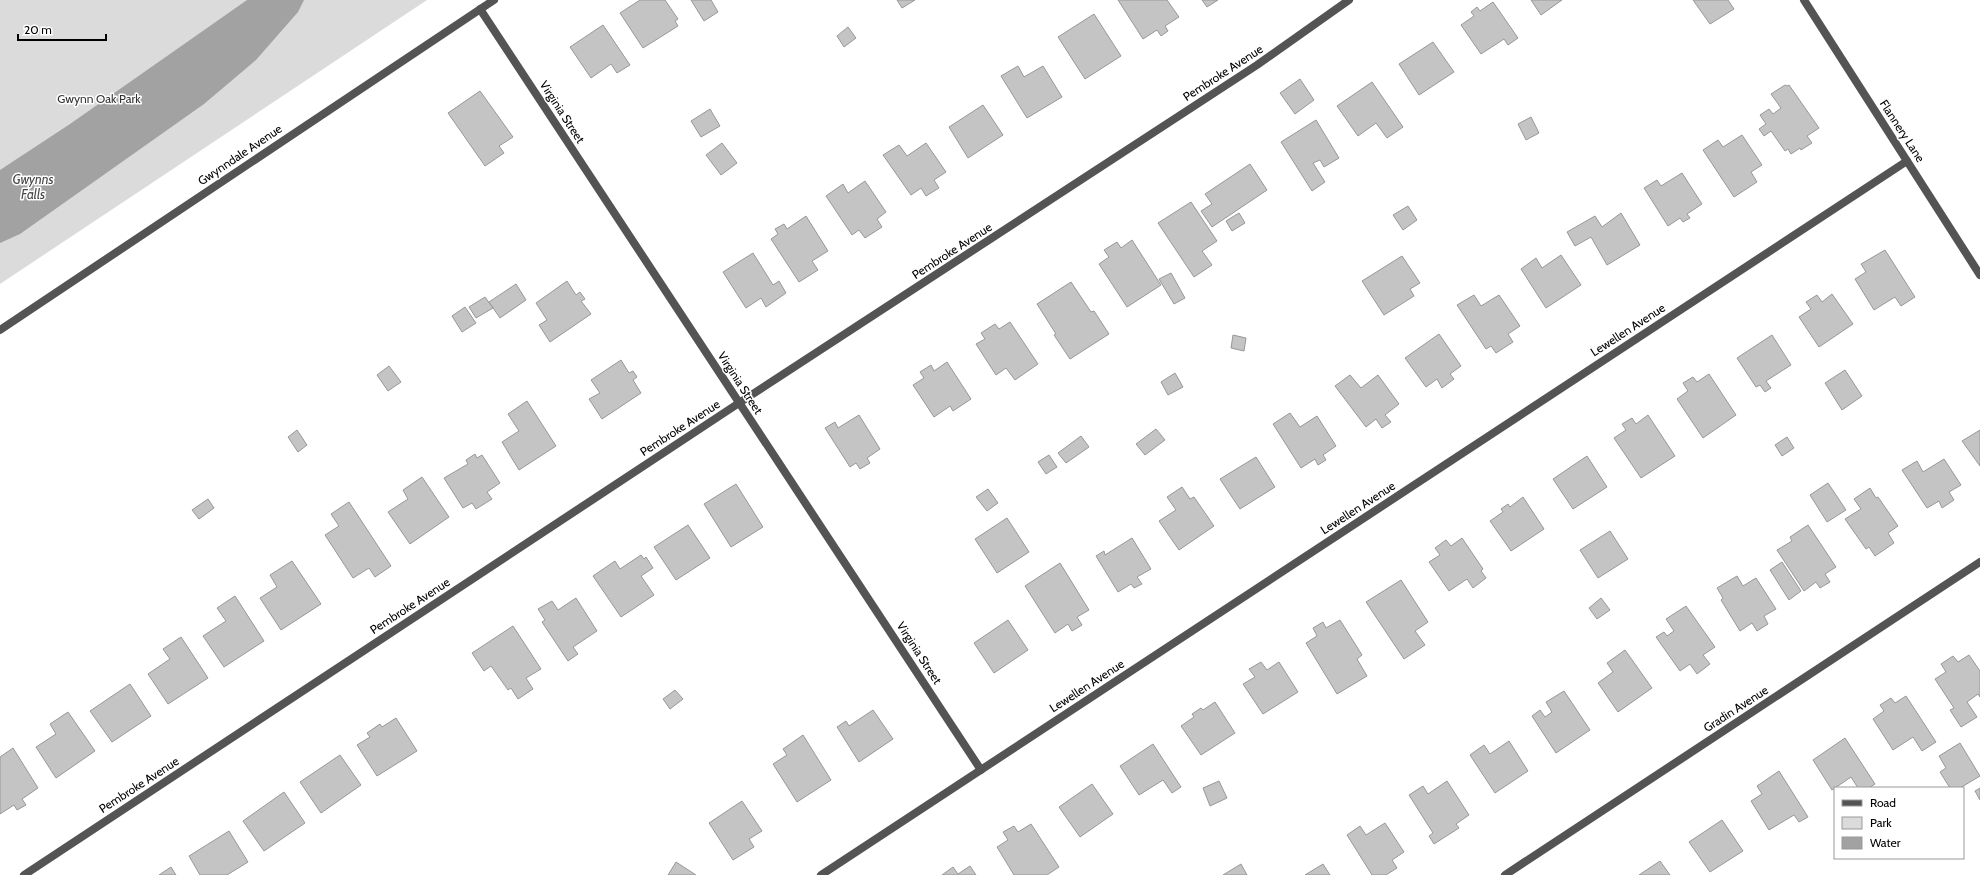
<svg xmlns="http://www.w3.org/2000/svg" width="1980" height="875" font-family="Cabin,sans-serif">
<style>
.green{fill:#dbdbdb}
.water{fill:#a2a2a2}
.building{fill:#c4c4c4;stroke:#989898}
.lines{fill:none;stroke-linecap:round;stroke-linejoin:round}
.minor{stroke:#545454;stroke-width:8}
.tertiary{stroke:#545454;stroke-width:8}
.labels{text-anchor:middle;stroke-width:3;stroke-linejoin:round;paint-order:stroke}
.street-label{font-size:12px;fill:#000;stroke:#fff}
.park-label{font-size:12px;fill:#323232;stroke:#fff}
.water-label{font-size:13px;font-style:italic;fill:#434343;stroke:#fff}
</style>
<rect width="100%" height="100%" fill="#fff"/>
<polygon class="green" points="0,0 427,0 0,284"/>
<polygon class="water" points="247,0 304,0 298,12 256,60 204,104 20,234 0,243 0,170 70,124"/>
<g class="building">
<polygon points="640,0 665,0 678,19 675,21 678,26 643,48 620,13"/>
<polygon points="691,0 711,0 718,12 704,21"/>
<polygon points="897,0 915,0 902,8"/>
<polygon points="1118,0 1167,0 1179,17 1165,26 1168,31 1161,36 1157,30 1143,39"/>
<polygon points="1202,0 1218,0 1207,7"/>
<polygon points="1531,0 1562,0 1541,15"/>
<polygon points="1693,0 1728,0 1734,9 1710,24"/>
<polygon points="1493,2 1518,38 1508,45 1504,39 1481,54 1461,25 1474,16 1471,12 1477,7 1480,11"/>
<polygon points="1094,14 1121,56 1085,79 1058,37"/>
<polygon points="603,25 630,65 617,73 611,64 591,78 570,47"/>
<polygon points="848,27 856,38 844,47 837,36"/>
<polygon points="1433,42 1454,72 1419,95 1399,64"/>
<polygon points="1018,66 1024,77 1043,66 1062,97 1027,118 1001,76"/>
<polygon points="1300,79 1314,100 1295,114 1280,93"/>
<polygon points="1372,82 1403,127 1387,138 1376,123 1358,136 1337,106"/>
<polygon points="1785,85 1787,86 1789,85 1819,128 1807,136 1812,143 1801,150 1800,148 1791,154 1788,149 1785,151 1771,131 1764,136 1759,129 1766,124 1760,115 1769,109 1773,114 1781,108 1771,94"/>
<polygon points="480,91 513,137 499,146 504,153 485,166 448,113"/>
<polygon points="983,105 1003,135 968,158 949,127"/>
<polygon points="710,109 720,126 701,137 691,121"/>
<polygon points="1531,117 1539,133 1526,140 1518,124"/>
<polygon points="1316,120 1339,158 1324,167 1320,160 1313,163 1325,182 1312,191 1281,142"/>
<polygon points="1742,135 1762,165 1751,172 1757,182 1734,197 1703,150 1718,140 1723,147"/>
<polygon points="722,143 737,163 721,175 706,155"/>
<polygon points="926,143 946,172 934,180 939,188 926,196 921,188 911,195 883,155 899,145 907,156"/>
<polygon points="1250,164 1267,190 1212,227 1201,211 1212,204 1205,194"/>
<polygon points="1682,173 1702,204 1687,214 1690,218 1683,222 1680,218 1668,226 1644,188 1657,180 1661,186"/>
<polygon points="865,181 886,212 877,219 882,227 865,238 859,230 852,235 826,196 843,184 848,193"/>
<polygon points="1191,202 1217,241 1202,251 1212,265 1194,277 1158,223"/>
<polygon points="1408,206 1417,220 1403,230 1393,215"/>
<polygon points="1239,213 1245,223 1232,231 1226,221"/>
<polygon points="1621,213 1640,245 1607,265 1591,237 1575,246 1567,232 1595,216 1602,227"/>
<polygon points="806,216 828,251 812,261 818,270 799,282 771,239 778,234 775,229 784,224 787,229"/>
<polygon points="1132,240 1161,285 1127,307 1099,264 1109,257 1104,250 1117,242 1121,248"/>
<polygon points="1885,250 1915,297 1901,306 1895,297 1874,310 1855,279 1866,272 1861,264"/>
<polygon points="753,253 773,285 779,281 786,293 766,307 761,298 746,308 723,272"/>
<polygon points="1561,255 1581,285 1546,308 1521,269 1536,258 1542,268"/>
<polygon points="1402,256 1420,283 1410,289 1414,296 1384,315 1362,281"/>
<polygon points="1171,273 1185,298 1174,304 1159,279"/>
<polygon points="567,281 576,295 580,292 585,299 581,301 591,314 550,342 539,325 547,320 536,303"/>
<polygon points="1071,282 1091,312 1094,311 1109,334 1070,359 1054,335 1056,334 1037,304"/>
<polygon points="516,284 526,300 500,318 489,302"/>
<polygon points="1832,294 1853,324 1819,347 1799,317 1811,309 1806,302 1817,295 1822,302"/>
<polygon points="1474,295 1481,306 1499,295 1520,326 1508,334 1513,342 1496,353 1491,346 1486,349 1457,305"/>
<polygon points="485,297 493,308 476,318 469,307"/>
<polygon points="465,307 476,323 462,332 452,316"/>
<polygon points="1010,322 1038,364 1015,380 1006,368 996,375 976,344 985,339 981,333 995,324 999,329"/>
<polygon points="1439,334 1461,366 1450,374 1454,379 1442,388 1437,379 1426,387 1405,358"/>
<polygon points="1233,335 1246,338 1244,351 1231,348"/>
<polygon points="1772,335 1791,365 1766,381 1771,388 1765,392 1760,385 1756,387 1737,358"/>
<polygon points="621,360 629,373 633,371 637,377 633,380 641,393 602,419 589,399 600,393 591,380"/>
<polygon points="947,362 971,399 953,411 950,406 934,417 913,385 924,378 920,372 931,365 934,371"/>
<polygon points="389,366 401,382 388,391 377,375"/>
<polygon points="1845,370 1862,396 1842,410 1825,383"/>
<polygon points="1175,373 1183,387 1168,395 1161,382"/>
<polygon points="1709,374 1736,415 1703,438 1677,399 1688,391 1683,383 1693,377 1697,382"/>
<polygon points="1350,375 1361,388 1378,375 1399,404 1385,415 1391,422 1382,428 1376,419 1366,427 1335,386"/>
<polygon points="527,401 556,446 519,470 502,442 519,431 508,414"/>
<polygon points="1290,413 1300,427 1317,416 1336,446 1323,455 1326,460 1318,465 1315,459 1301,468 1273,424"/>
<polygon points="859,415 880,449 867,458 870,463 860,469 856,463 850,467 825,428 835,422 838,428"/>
<polygon points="1648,415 1675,456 1641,478 1614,438 1626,430 1622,424 1632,418 1636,424"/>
<polygon points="1156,429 1165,440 1145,455 1136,444"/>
<polygon points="297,430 307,445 298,452 288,437"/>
<polygon points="1980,430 1980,466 1962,441"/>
<polygon points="1081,436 1089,447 1066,463 1058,453"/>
<polygon points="1787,437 1794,448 1782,456 1775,445"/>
<polygon points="475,454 477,458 482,455 500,483 487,492 492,499 476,509 472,503 463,508 444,478 468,464 466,460"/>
<polygon points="1049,455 1057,467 1046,474 1038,462"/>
<polygon points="1587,456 1607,487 1573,509 1553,479"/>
<polygon points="1256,457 1275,487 1240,509 1220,479"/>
<polygon points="1944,459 1961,485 1949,492 1954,500 1942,508 1939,501 1927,508 1902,470 1917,461 1923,472"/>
<polygon points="422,477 449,517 410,544 388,512 408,499 403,490"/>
<polygon points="1828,483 1846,510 1827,522 1810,495"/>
<polygon points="736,484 763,527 731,547 704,504"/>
<polygon points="1182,487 1190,499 1194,497 1214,526 1179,550 1159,521 1176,510 1167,497"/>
<polygon points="1870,488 1876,498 1878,497 1898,526 1888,533 1894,543 1875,556 1869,547 1866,549 1845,519 1861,509 1854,499"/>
<polygon points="988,489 998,503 987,511 976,497"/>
<polygon points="1523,497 1544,529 1511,551 1490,521 1503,512 1501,509 1508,504 1510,507"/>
<polygon points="208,499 214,508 199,519 192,510"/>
<polygon points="349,502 391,566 375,577 369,568 353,578 325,535 339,526 331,514"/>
<polygon points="1007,518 1029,552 997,573 975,539"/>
<polygon points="688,525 710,558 676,580 654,547"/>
<polygon points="1808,525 1836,567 1825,574 1830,582 1820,588 1816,582 1804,591 1777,550 1792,541 1790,537"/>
<polygon points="1610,531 1628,559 1598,578 1580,550"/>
<polygon points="1132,538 1151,569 1137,577 1142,584 1134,588 1131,584 1118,592 1096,556 1104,551 1105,555"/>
<polygon points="1462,538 1483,569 1481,571 1486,578 1473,588 1467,579 1449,591 1429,562 1440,555 1435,548 1446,540 1451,546"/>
<polygon points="641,555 644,559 646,557 653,568 641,576 654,595 621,617 593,576 615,561 620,569"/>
<polygon points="292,561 321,604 281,630 260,598 277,587 270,575"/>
<polygon points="1782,562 1801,591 1789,600 1770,570"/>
<polygon points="1060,563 1089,610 1077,617 1082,625 1072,631 1068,624 1055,633 1025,586"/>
<polygon points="1737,576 1743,586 1756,578 1776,609 1764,616 1768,624 1757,631 1752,623 1740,631 1721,600 1723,598 1717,588"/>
<polygon points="1401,580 1428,622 1415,631 1425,645 1404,659 1366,602"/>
<polygon points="235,596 264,641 224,667 203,636 226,621 217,608"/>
<polygon points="576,598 597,631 573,647 578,654 568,661 542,622 545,620 538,609 552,601 558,610"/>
<polygon points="1601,598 1610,610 1597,619 1589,608"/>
<polygon points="1686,606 1715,647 1703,655 1710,664 1697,674 1690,664 1680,671 1656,637 1664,632 1667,636 1674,631 1666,619"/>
<polygon points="1008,620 1028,650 994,673 974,643"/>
<polygon points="1340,620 1362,655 1357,659 1367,676 1337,694 1306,643 1317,636 1313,628 1323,622 1326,628"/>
<polygon points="513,626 541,669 526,678 533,689 518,699 511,688 508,690 491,666 484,671 472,653"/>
<polygon points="181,637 208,678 168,704 148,674 170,659 163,649"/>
<polygon points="1625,650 1652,688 1618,712 1598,683 1613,672 1607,663"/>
<polygon points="1969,655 1980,671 1980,697 1978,694 1967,702 1977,717 1961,727 1950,710 1954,708 1935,679 1946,672 1941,664 1953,656 1958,662"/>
<polygon points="1261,662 1267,670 1279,662 1298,692 1263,714 1243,684 1255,677 1249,669"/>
<polygon points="130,684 151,716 112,742 90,711"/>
<polygon points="675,690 683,699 670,709 663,699"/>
<polygon points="1564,691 1590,730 1556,753 1532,716 1540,710 1545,717 1552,712 1546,702"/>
<polygon points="1906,696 1936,742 1922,751 1913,737 1893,750 1873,719 1884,711 1880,705 1891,698 1895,703"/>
<polygon points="1215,702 1235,733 1201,755 1181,726 1194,717 1192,714 1201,708 1203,710"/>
<polygon points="873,710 893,739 859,762 837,727 846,721 849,726"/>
<polygon points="68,712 95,751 56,778 36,747 56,734 50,724"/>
<polygon points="396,718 417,751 377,776 357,745 370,737 367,733 380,724 382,727"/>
<polygon points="803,735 831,780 797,802 773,764 787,755 783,749"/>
<polygon points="1845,738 1875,784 1869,788 1858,788 1851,777 1832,790 1813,760"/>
<polygon points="1509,741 1528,771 1495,793 1470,755 1484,745 1490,754"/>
<polygon points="1960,743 1980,776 1960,788 1950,788 1940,772 1946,768 1939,756"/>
<polygon points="1153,744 1181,787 1172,793 1163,780 1139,795 1120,766"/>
<polygon points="13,748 38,788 22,799 26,805 17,810 14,805 0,814 0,757"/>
<polygon points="340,755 361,785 321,813 300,782"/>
<polygon points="1779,771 1808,817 1799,822 1794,815 1769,830 1751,801 1762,794 1757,786"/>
<polygon points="1219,781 1227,798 1210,806 1203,788"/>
<polygon points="1447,781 1469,815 1456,824 1459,828 1434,844 1429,836 1433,833 1409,795 1423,786 1428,794"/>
<polygon points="1092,784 1113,814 1080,837 1059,807"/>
<polygon points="1980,788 1980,800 1975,791"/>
<polygon points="284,792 305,823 264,851 243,821"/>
<polygon points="742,801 762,831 749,839 754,847 733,860 709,823"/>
<polygon points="1722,820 1743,851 1710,872 1689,842"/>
<polygon points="1385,823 1404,852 1392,860 1397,868 1386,875 1372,875 1347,835 1360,826 1366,835"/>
<polygon points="1031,824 1059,867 1047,875 1014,875 997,847 1008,840 1003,832 1014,826 1018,832"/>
<polygon points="229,831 248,862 227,875 200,875 189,856"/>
<polygon points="1660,861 1670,875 1639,875"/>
<polygon points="676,862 696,875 668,875"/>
<polygon points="1241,864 1247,875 1223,875"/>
<polygon points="1323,864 1330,875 1305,875"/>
<polygon points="970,866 976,875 942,875 953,867 958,874"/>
<polygon points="171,867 176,875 159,875"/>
</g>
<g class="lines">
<g class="minor">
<polyline points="480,9 981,770"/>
<polyline points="24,875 739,403 1257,65 1349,0"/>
<polyline points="821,875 1907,161"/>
<polyline points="1505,875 1980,562"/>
</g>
<g class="tertiary">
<polyline points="1804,0 1980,275"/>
<polyline points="0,330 494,0"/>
</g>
</g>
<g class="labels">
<g class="street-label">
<text transform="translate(1223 73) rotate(-33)" y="4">Pembroke Avenue</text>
<text transform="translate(562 112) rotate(57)" y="4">Virginia Street</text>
<text transform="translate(1902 131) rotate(57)" y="4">Flannery Lane</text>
<text transform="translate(240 155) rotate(-34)" y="4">Gwynndale Avenue</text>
<text transform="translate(952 251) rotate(-33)" y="4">Pembroke Avenue</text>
<text transform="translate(1628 330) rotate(-33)" y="4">Lewellen Avenue</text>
<text transform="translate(740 383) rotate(57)" y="4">Virginia Street</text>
<text transform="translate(680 428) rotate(-33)" y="4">Pembroke Avenue</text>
<text transform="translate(1358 508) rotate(-33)" y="4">Lewellen Avenue</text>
<text transform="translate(410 606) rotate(-33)" y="4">Pembroke Avenue</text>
<text transform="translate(919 653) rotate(57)" y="4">Virginia Street</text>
<text transform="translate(1087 686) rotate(-33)" y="4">Lewellen Avenue</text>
<text transform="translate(1736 709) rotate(-33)" y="4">Gradin Avenue</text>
<text transform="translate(139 785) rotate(-33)" y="4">Pembroke Avenue</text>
</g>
<g class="park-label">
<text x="99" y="103">Gwynn Oak Park</text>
</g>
<g class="water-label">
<text x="33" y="184">Gwynns<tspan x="33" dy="15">Falls</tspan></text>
</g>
</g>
<rect x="1834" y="787" width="130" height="72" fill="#ffffff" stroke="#999999"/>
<rect x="1842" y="800" width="20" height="6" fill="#545454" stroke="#999999"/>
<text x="1870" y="807" font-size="12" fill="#000000">Road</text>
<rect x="1842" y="817" width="20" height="12" fill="#dbdbdb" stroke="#999999"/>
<text x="1870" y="827" font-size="12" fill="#000000">Park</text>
<rect x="1842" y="837" width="20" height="12" fill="#a2a2a2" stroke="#999999"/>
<text x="1870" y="847" font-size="12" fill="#000000">Water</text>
<path d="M18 34v6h88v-6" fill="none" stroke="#000000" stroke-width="2"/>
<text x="24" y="34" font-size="12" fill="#000000" stroke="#ffffff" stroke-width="3" paint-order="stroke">20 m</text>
</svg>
